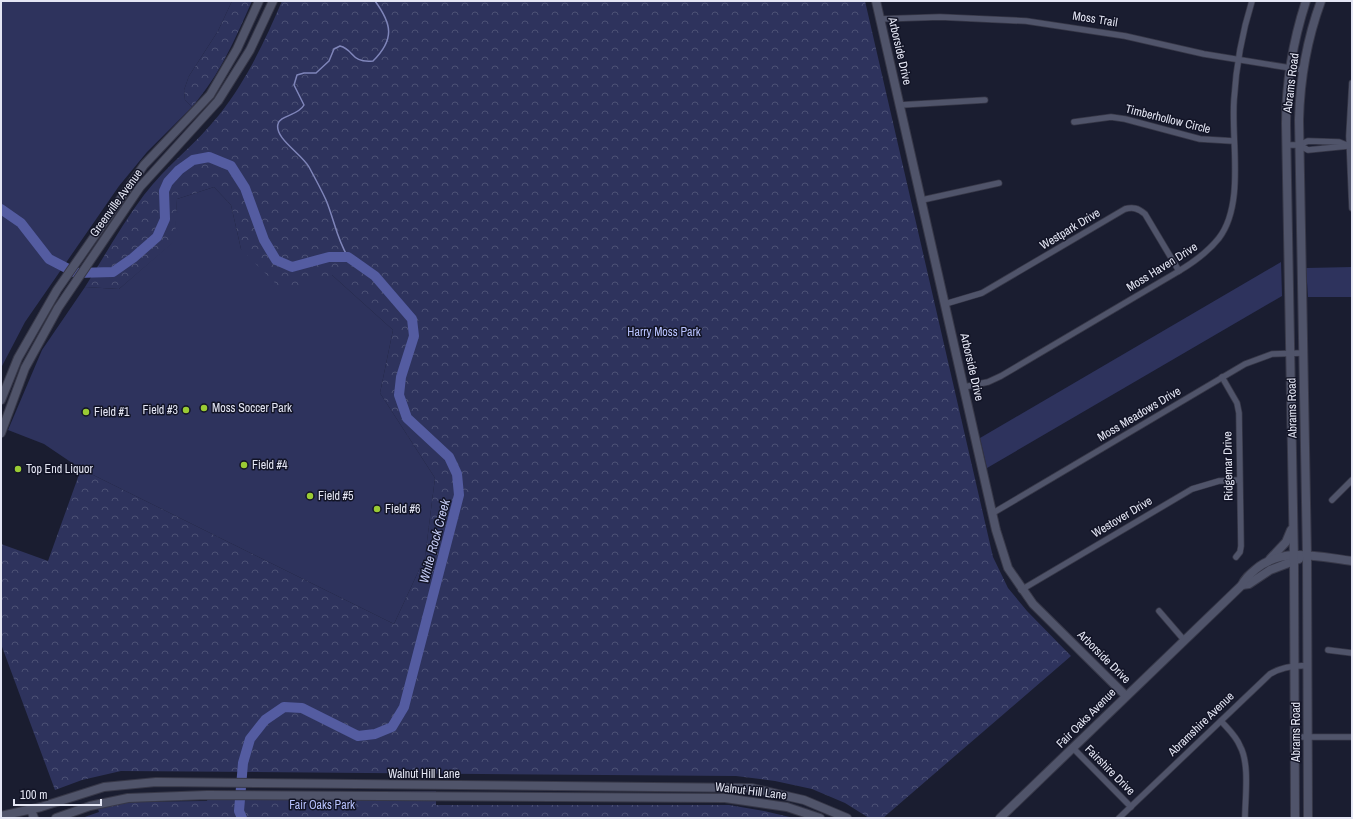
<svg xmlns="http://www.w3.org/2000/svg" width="1353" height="819" font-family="'Archivo Narrow',sans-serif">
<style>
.grass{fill:#2e335d}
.park{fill:url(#park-crowns)}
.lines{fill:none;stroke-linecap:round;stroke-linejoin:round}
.stream{stroke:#7f85ba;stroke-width:1.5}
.river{stroke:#545ca1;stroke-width:10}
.street-casing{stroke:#373848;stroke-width:7}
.secondary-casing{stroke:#373848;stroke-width:10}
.street{stroke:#50546a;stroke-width:5.5}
.secondary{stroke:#50546a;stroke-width:8}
.poi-dot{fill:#9acb34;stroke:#121426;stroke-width:1.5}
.labels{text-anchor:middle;stroke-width:3;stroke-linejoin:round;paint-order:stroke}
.street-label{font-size:12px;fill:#e4e6f4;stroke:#121426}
.park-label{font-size:12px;fill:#b8c2fe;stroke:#121426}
.poi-label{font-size:12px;fill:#e4e6f4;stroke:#121426;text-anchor:start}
.water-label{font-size:13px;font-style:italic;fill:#c4cbf3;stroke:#121426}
</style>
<defs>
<pattern id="park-crowns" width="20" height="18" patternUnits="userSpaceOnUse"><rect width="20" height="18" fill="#2e335d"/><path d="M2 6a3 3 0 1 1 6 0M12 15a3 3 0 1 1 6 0" fill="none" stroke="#4c5175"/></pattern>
</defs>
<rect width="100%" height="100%" fill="#1a1d30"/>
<g class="grass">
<polygon points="1,1 232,1 218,31 189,76 184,90 185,100 192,107 147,152 119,186 25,322 1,368"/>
<polygon points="214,187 231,205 241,249 332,275 393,330 380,393 435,478 425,557 394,624 81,469 44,444 8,430 42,350 85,287 119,289 174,241 177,199"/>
<polygon points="1281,262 1282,296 987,468 980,438"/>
<polygon points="1352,267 1352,297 1308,297 1306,268"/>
</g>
<g class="park">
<path d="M232 1H252C234 41 221 73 192 107L185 100 184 90 189 76 218 31Z"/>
<path d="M282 1H865L993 557 1008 588 1027 611 1071 656 883 818H869L845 803 812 789 775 781 736 776 121 771 82 780 55 790 1 644V544L48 561 81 469 394 624 425 557 435 478 380 393 393 330 332 275 282 290 241 249 231 205 214 187 177 199 175 241 119 289 85 287C104 257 122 224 144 195 166 166 196 144 219 115 246 81 265 41 282 1Z"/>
<polygon points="209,791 436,791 436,805 729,805 764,811 794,818 82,818 99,812 98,809 121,802 207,801"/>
</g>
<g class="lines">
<path class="stream" d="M348 257C337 240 334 219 326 200 321 189 315 178 309 167 302 154 274 138 278 124 280 115 298 116 304 105L294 85 297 75 304 73H316L329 61 334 49 340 46C355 50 350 63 373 61 395 39 392 24 375 1"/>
<polyline class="river" points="1,209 21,223 49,259 76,273 113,272 133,258 157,237 165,219 164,191 168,182 179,170 193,160 209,157 231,166 245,188 264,240 276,260 292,267 329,257 348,257 375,276 412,319 414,336 401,377 399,395 407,418 449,457 457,474 459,495 404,707 392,727 375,734 358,736 302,708 284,707 265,720 250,739 243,763 239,811 242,818"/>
<defs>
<g id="street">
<polyline points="880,19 940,17 1026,21 1125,36 1204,54 1303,70"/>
<polyline points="1352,83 1349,136 1352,208"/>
<polyline points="900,105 985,100"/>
<polyline points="1074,122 1111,117 1125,119 1200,139 1233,141"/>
<polyline points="1286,145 1299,145 1308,141 1339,142 1349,146"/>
<polyline points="1299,145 1308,150 1348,146"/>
<polyline points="922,200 999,183"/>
<path d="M945 304 982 293 1125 209C1133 207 1138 208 1145 214L1179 271"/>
<polyline points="1222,377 1237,403 1239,413 1241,546 1240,552 1236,557"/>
<path d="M964 387 988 382 1001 376 1179 271C1194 262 1208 252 1219 238 1245 204 1231 141 1234 100 1236 67 1242 33 1252 1"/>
<polyline points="1332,500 1352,480"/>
<polyline points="993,513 1245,364 1272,354 1303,353"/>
<polyline points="1021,590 1192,489 1219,481 1239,480"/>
<polyline points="1159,611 1184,640"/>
<polyline points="1328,650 1352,653"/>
<path d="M1221 721C1228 729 1236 736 1240 746 1250 764 1245 798 1245 818"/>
<polyline points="1295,737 1352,737"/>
<polyline points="1073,748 1131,807"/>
<path d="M1119 818 1270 674C1282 667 1294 665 1308 666"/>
</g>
<g id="secondary">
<polyline points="876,1 996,530 1008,568 1033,604 1126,696"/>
<polyline points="1,400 18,358 57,290 144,165 210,95 237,49 259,1"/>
<polyline points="1,433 25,368 58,308 140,187 218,101 250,50 273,1"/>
<polyline points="1270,559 1286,542 1291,530"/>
<polyline points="1242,585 1249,584 1270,570 1299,559"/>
<polyline points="31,810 34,818"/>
<polyline points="1,816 41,807 104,787 156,782 752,788 804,800 847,818"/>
<polyline points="56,818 90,806 128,798 207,795 725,798 787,807 820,818"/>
<path d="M1000 818 1242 585C1245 578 1250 574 1256 569 1284 546 1319 557 1352 561"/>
<path d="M1295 818 1294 562 1286 124C1286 82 1293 41 1306 1"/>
<path d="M1308 818 1307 556 1299 120C1300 79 1307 39 1321 1"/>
</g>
</defs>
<use href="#street" class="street-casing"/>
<use href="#secondary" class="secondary-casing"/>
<use href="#street" class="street"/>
<use href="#secondary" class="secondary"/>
</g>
<g class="poi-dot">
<circle cx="204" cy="408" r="4"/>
<circle cx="186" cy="410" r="4"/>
<circle cx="86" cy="412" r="4"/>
<circle cx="244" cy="465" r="4"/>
<circle cx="18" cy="469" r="4"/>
<circle cx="310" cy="496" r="4"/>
<circle cx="377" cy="509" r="4"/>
</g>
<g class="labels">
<g class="street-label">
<text transform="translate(1095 19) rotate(9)" y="4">Moss Trail</text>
<text transform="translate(900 51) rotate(77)" y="4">Arborside Drive</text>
<text transform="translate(1291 83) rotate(-83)" y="4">Abrams Road</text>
<text transform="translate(1168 119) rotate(14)" y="4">Timberhollow Circle</text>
<text transform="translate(116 203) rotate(-54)" y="4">Greenville Avenue</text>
<text transform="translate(1070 229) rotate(-31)" y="4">Westpark Drive</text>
<text transform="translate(1162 267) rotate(-32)" y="4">Moss Haven Drive</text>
<text transform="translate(972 367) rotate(77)" y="4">Arborside Drive</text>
<text transform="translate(1292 408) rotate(-91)" y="4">Abrams Road</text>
<text transform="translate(1139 414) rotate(-31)" y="4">Moss Meadows Drive</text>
<text transform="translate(1228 466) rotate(-91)" y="4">Ridgemar Drive</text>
<text transform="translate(1122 517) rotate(-31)" y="4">Westover Drive</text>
<text transform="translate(1104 657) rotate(45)" y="4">Arborside Drive</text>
<text transform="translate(1086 718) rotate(-45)" y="4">Fair Oaks Avenue</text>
<text transform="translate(1201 724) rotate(-44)" y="4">Abramshire Avenue</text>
<text transform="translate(1296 732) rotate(-90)" y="4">Abrams Road</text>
<text transform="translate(1110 770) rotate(45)" y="4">Fairshire Drive</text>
<text x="424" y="778">Walnut Hill Lane</text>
<text transform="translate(751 791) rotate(7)" y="4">Walnut Hill Lane</text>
</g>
<g class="park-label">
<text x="664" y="336">Harry Moss Park</text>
<text x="322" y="809">Fair Oaks Park</text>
</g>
<g class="poi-label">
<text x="212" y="412">Moss Soccer Park</text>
<text x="178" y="414" text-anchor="end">Field #3</text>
<text x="94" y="416">Field #1</text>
<text x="252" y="469">Field #4</text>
<text x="26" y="473">Top End Liquor</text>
<text x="318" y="500">Field #5</text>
<text x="385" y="513">Field #6</text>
</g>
<g class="water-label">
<text transform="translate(434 541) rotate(-75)" y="5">White Rock Creek</text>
</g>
</g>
<rect width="1353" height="819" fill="none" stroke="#e4e6f4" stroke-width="4"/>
<path d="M14 799v6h87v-6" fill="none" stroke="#e4e6f4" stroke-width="2"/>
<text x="20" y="799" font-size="12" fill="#e4e6f4" stroke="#121426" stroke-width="3" paint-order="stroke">100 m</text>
</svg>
